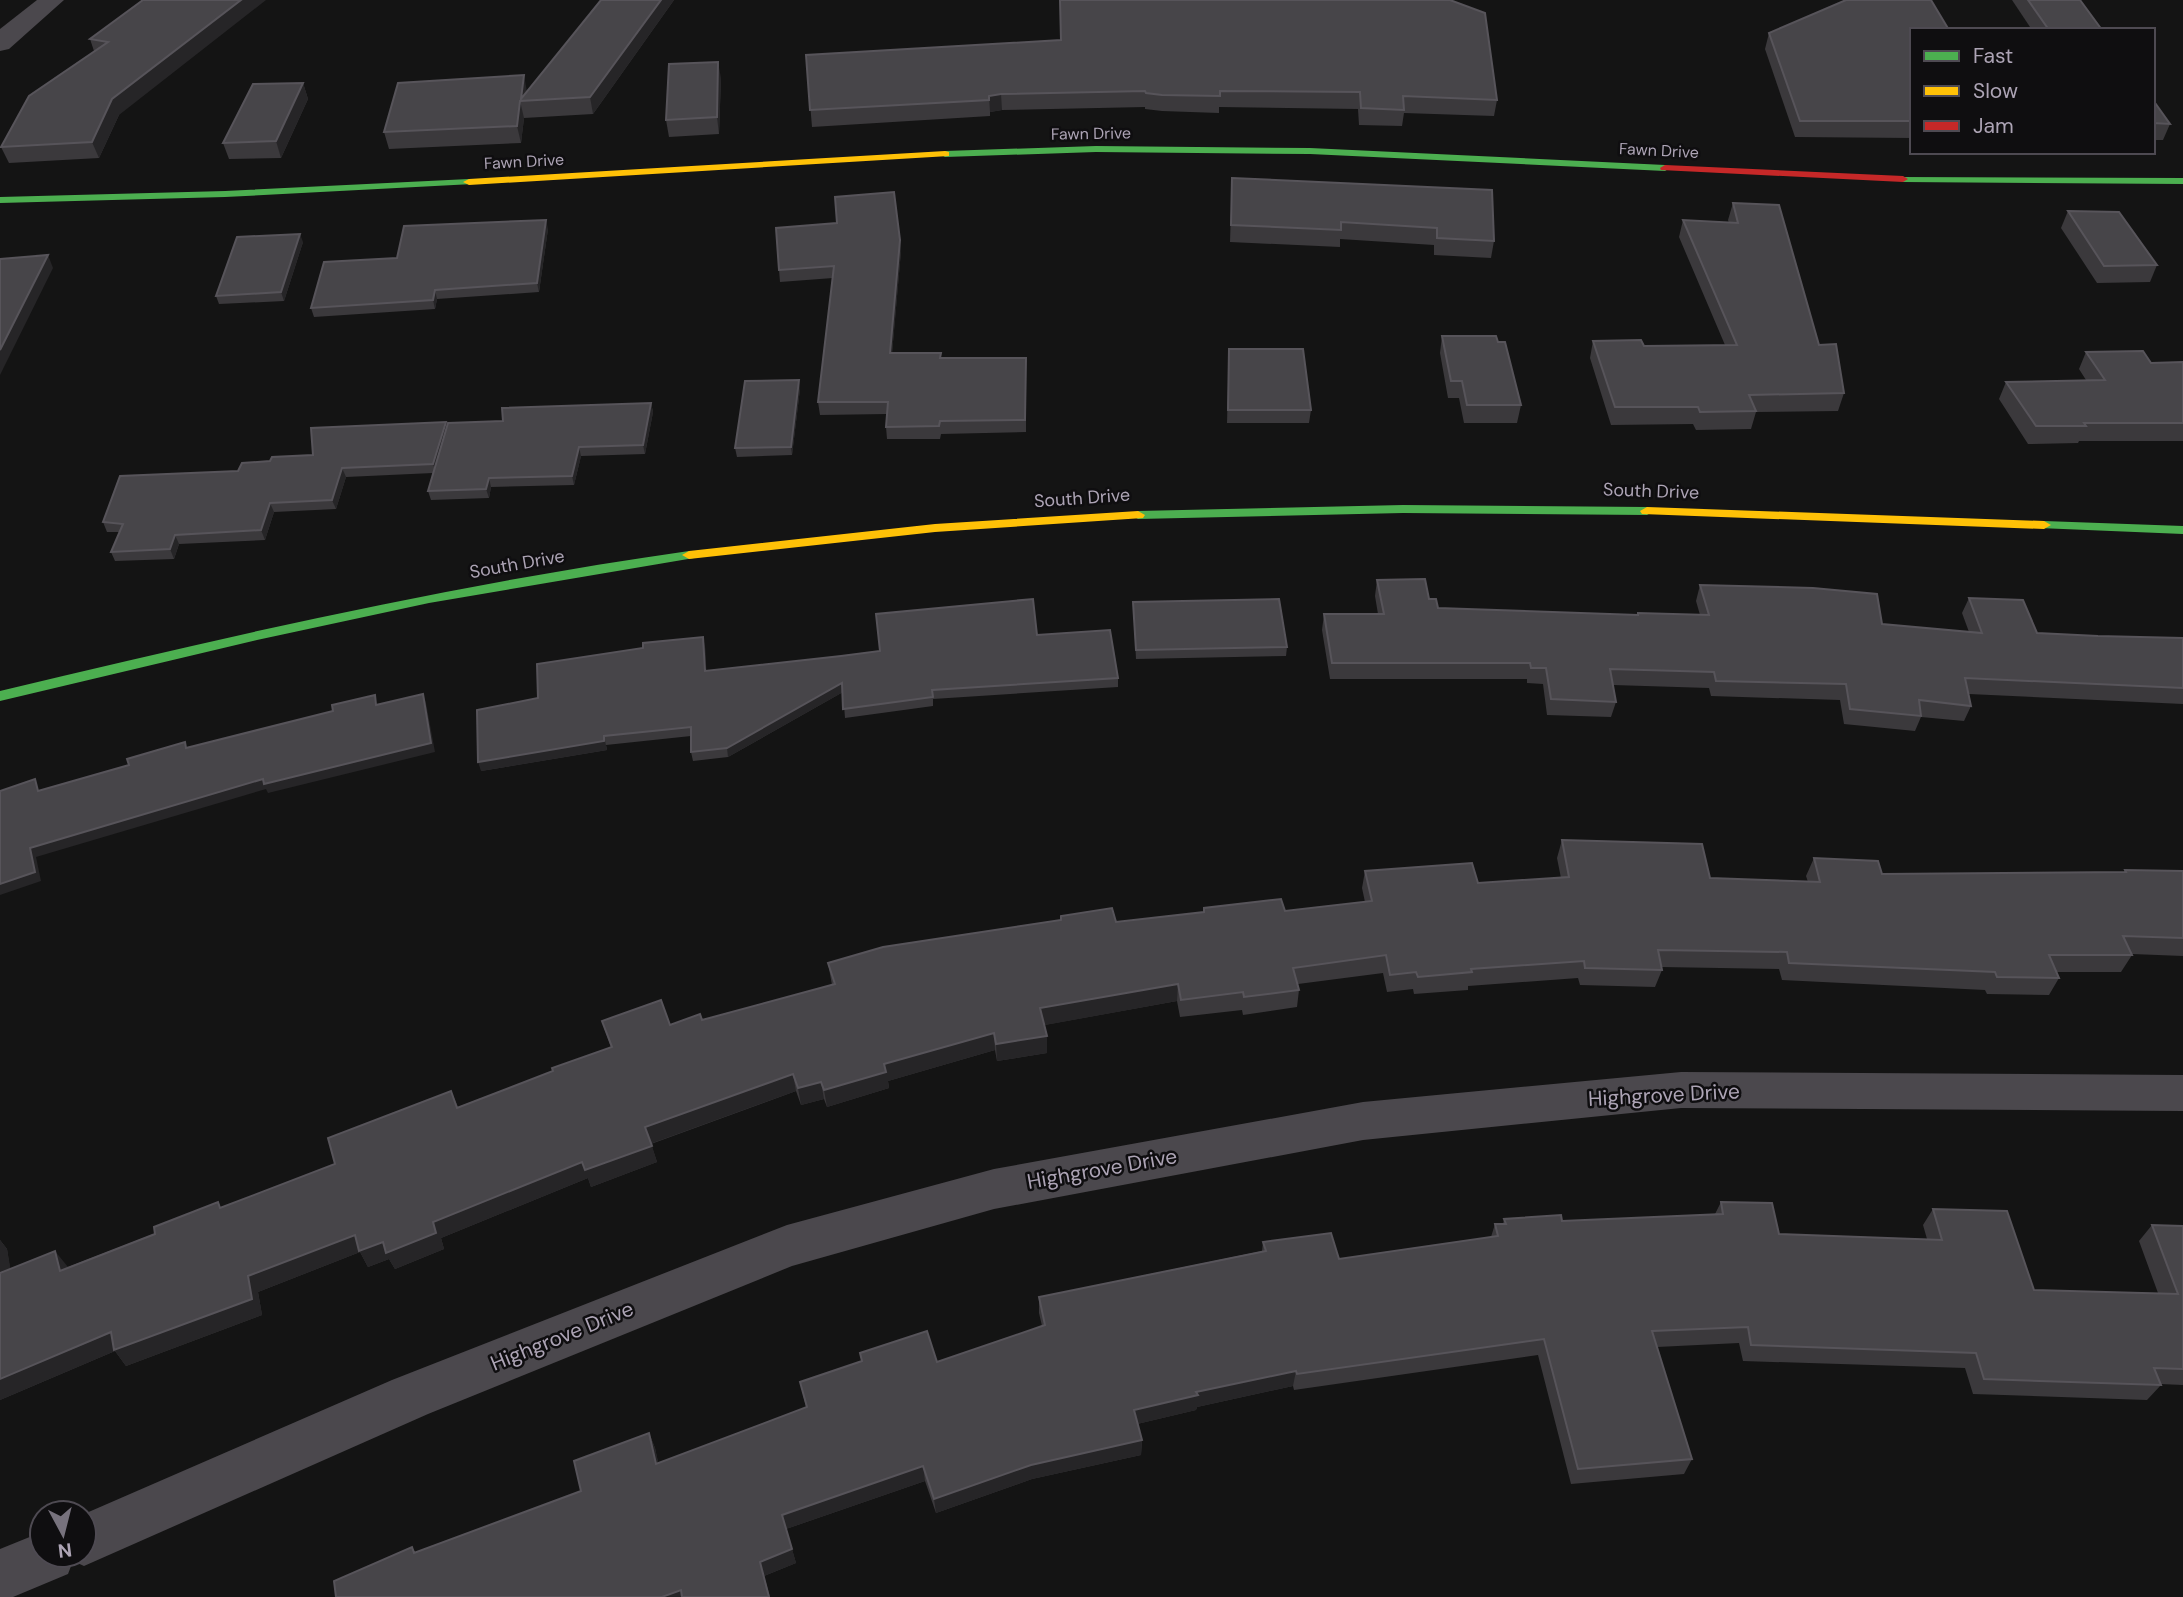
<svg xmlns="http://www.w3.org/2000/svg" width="2183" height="1597" font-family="'DM Sans',sans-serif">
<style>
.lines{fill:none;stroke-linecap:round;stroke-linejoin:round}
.street{fill:#4b484d;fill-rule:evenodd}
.fast{fill:#4caf50;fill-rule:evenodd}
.slow{fill:#ffc107;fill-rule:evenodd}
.jam{fill:#c62828;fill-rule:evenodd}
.wall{fill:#3b393c}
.shaded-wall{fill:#262527}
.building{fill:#474549;stroke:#57545a;stroke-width:2}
.labels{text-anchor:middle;stroke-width:5;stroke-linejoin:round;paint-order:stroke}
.far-street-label{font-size:16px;fill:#ada4b5;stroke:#0f0e10}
.street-label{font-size:18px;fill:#ada4b5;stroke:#0f0e10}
.near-street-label{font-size:21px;fill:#ada4b5;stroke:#0f0e10}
</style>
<rect width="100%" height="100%" fill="#141414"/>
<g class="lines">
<g class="street">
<polygon points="37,0 64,0 9,49 0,51 0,29"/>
<polygon points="1681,1072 2183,1075 2183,1111 1681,1108 1363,1140 994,1209 792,1266 428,1414 84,1566 73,1561 68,1574 13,1597 0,1597 0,1549 42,1532 42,1555 84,1555 84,1514 392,1380 787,1225 994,1169 1363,1102"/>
</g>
<g class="fast">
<polygon points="1096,146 1310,148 1665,165 1670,168 1665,171 1310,154 1096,152 945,157 940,154 945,151"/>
<polygon points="1899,177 2183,178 2183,184 1903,182 1898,179"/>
<polygon points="469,179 475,182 473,184 225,197 0,203 0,197 225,191"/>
<polygon points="1403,505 1647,507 1654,511 1647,515 1403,513 1138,519 1131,515 1138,511"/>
<polygon points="2044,521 2183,526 2183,534 2039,528 2037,525 2039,522"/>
<path d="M689 551 694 552 696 555 694 558 429 603 257 640 0 701V691C228 636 456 584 689 551Z"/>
</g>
<g class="slow">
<polygon points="945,151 949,152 949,156 469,185 463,182 469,179"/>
<polygon points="1647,507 2044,521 2051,525 2044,529 1642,514 1640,511"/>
<polygon points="1138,511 1145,515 1143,518 935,532 689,559 682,555 689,551 935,524"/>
</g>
<polygon class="jam" points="1665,165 1903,176 1908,179 1903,182 1661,170 1660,168"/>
</g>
<g class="wall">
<polygon points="143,0 119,115 99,158 9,163 1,147 94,51 90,39"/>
<polygon points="601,0 674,0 593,114 524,118 521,143 389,149 384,132 527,91"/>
<polygon points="2012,0 2080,0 2102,30 2032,30"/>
<polygon points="1912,30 1912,138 1795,137 1765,49 1769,33"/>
<polygon points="806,55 1497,100 1494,116 1404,113 1402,126 1359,125 1358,109 1219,107 1219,113 1162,111 1145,109 1145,107 1002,110 990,112 990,116 812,127"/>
<polygon points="721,78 719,134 669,137 666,120"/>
<polygon points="303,83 308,99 281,158 229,159 223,143"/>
<polygon points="2153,100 2170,124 2163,140 2153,140"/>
<polygon points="1232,178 1494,241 1491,258 1434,255 1434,245 1340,239 1340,247 1230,242"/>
<polygon points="1733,203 1819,345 1844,393 1838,411 1756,412 1751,429 1696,430 1693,424 1611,425 1590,358 1593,341 1644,346 1725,345 1679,237 1683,220 1729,223 1728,220"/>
<polygon points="2068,211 2157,265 2150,282 2097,283 2061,228"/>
<polygon points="548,229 539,292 437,299 435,309 314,317 311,308 397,258"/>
<polygon points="303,242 284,301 219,304 216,296"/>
<polygon points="901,251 892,353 941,353 941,358 1026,370 1026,432 941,434 940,439 887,439 886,427 887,414 820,415 818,402 833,278 780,282 779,270"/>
<polygon points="1442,336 1498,342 1521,405 1517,423 1464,423 1459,398 1448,398 1440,353"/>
<polygon points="1229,349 1311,410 1309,423 1227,423"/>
<polygon points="2086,352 2151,363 2183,362 2183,441 2079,441 2078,443 2028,444 1999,399 2006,382 2086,380 2079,369"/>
<polygon points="800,389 792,455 737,457 735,448"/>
<polygon points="651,403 653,412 645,454 581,456 574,485 491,487 489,498 431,500 428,491 433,473 346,477 336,509 274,512 265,540 179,544 174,559 115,561 111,552 120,532 107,532 103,522 238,471 270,461 313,455 446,422 447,425 503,421"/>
<polygon points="1377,580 1429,599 1438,608 1637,615 1638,613 1700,615 1696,601 1700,585 1882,624 1969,632 1962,613 1969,598 2037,633 2098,636 2183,638 2183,704 1969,694 1971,706 1964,721 1921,717 1915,731 1844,724 1840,700 1711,696 1709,688 1613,685 1616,702 1611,717 1547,715 1543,684 1527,683 1527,679 1330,679 1322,630 1324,614 1378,614 1375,596"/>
<polygon points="1133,602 1287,647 1286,656 1136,659"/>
<polygon points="1037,635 1118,678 1118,687 933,699 933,706 845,718 843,692 728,757 693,761 691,752 691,736 606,745 607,750 481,771 538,698 705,646 706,671"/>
<polygon points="1562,840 1710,878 1808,882 1806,876 1814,858 1882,874 2124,872 2125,870 2183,871 2183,956 2132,954 2132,955 2121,972 2057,972 2059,978 2049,995 1987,994 1985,990 1782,980 1779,969 1661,967 1662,970 1655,987 1580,985 1578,978 1468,986 1468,990 1414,994 1413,989 1387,992 1383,973 1298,984 1299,990 1297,1007 1243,1015 1242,1010 1180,1017 1177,1001 1044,1025 1047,1036 1047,1053 997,1061 995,1050 888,1081 889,1088 827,1107 824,1099 801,1105 796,1091 651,1144 657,1162 591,1187 588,1178 441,1238 444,1249 395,1269 389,1259 368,1267 360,1252 258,1292 262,1315 126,1366 115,1351 0,1400 0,1240 7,1249 10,1269 68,1267 335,1164 451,1091 458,1107 553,1071 611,1048 602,1021 670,1025 702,1020 832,985 828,963 1116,922 1203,912 1204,908 1285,911 1365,902 1362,888 1365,871 1478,883 1561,878 1557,858"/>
<polygon points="1721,1202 1779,1234 1927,1239 1923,1225 1933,1209 2034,1290 2158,1293 2139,1241 2152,1225 2183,1226 2183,1385 2160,1384 2161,1385 2147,1400 1973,1394 1965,1368 1743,1361 1739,1343 1657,1347 1692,1459 1684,1474 1571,1484 1538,1355 1294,1390 1293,1386 1197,1407 1196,1410 1137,1424 1142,1440 1141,1455 1032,1479 936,1513 925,1481 786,1529 796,1563 764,1576 770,1597 336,1597 412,1547 416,1553 581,1491 649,1433 655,1448 658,1463 806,1407 800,1382 862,1362 860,1353 937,1362 1042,1326 1039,1313 1039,1297 1262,1251 1263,1242 1339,1259 1491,1237 1495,1224 1503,1224 1504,1219 1562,1221 1715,1214"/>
</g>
<g class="shaded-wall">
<polygon points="241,0 266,0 119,115 99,158 92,142 112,99"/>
<polygon points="661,0 674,0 593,114 590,97"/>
<polygon points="718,62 721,78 719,134 717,117"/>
<polygon points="524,75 527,92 521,99"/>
<polygon points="303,83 308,99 281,158 276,141"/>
<polygon points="1001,94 1002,110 990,112 989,96"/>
<polygon points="520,101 524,118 521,143 517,126"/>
<polygon points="546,220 548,229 539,292 537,283"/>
<polygon points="300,234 303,242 284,301 281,292"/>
<polygon points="900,240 901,251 891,365 890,353"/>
<polygon points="48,255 53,268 0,375 0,350"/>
<polygon points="435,290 437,299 435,309 433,300"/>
<polygon points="799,380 800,389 792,455 791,447"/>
<polygon points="651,403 653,412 645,454 643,445"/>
<polygon points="446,422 449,431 436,473 433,464"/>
<polygon points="579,447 581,456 574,485 572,476"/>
<polygon points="342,468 346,477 336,509 332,500"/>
<polygon points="489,478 491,487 489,498 486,489"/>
<polygon points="270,503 274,512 265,540 261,530"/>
<polygon points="175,535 179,544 174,559 170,549"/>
<polygon points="703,637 705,646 707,680 705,671"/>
<polygon points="842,683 843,692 728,757 727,748"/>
<polygon points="423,694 426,703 435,752 268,793 266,789 36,857 41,881 0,895 0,884 30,848"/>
<polygon points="604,736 607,750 481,771 478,762"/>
<polygon points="1178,984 1177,1001 1040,1026 1040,1008"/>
<polygon points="994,1033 995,1050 888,1081 889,1088 827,1107 824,1090 884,1064"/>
<polygon points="1047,1036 1047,1053 997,1061 996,1044"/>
<polygon points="793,1074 796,1091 650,1144 645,1127"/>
<polygon points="821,1082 824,1099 801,1105 798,1088"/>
<polygon points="652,1146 657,1162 591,1187 588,1178 441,1238 444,1249 395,1269 389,1259 368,1267 360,1252 258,1292 262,1315 126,1366 115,1351 0,1400 0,1379 248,1276 355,1235 433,1222 582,1162"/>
<polygon points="0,1240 7,1249 14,1289 0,1273"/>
<polygon points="55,1251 68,1267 72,1287 60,1271"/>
<polygon points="1296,1371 1293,1386 1197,1407 1196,1410 1133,1425 1134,1410 1196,1392"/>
<polygon points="649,1433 655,1448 662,1479 656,1464"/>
<polygon points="1142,1440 1141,1455 1032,1479 936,1513 934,1499 1031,1465"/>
<polygon points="923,1466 925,1481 786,1529 782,1515"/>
<polygon points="792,1549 796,1563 764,1576 769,1597 760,1562"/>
<polygon points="681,1590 683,1597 662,1597"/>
</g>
<g class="building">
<polygon points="143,0 241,0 112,99 92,142 1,147 29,96 108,42 90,39"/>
<polygon points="601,0 661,0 590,97 520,101 517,126 384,132 398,83 524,75 521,99"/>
<polygon points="1060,0 1450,0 1485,13 1497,100 1403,96 1404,110 1361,108 1360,92 1220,91 1220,96 1162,95 1146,93 1145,91 1001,94 989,96 989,100 810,110 806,55 1061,40"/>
<polygon points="1846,0 1931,0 1949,30 1912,30 1912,121 1800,121 1769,33"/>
<polygon points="2028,0 2080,0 2102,30 2049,30"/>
<polygon points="718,62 717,117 666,120 669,64"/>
<polygon points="303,83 276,141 223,143 253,84"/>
<polygon points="2153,100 2170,124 2153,123"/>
<polygon points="1232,178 1492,190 1494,241 1437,238 1437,228 1341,222 1341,230 1231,225"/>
<polygon points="894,192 900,240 890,353 941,353 940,358 1026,358 1025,420 940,421 939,426 886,427 888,402 818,402 834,266 779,270 776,228 837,223 835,197"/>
<polygon points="1733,203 1779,205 1819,345 1836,344 1844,393 1749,395 1756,411 1700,412 1698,407 1615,407 1593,341 1641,340 1644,346 1737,345 1683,220 1738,223"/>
<polygon points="2068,211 2119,212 2157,265 2104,266"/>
<polygon points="546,220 537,283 435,290 433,300 311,308 324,262 397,258 404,226"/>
<polygon points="300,234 281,292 216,296 237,237"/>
<polygon points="48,255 0,350 0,259"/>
<polygon points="1442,336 1496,336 1498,342 1505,342 1521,405 1467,405 1462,381 1451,381"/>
<polygon points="1229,349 1303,349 1311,410 1228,410"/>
<polygon points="2143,351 2151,363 2183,362 2183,423 2084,423 2086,426 2036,426 2006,382 2105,380 2086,352"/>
<polygon points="799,380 791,447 735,448 745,381"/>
<polygon points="651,403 643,445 579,447 572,476 489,478 486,489 428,491 448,423 503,421 502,408"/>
<polygon points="446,422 433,464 342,468 332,500 270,503 261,530 175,535 170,549 111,552 123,524 103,522 120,476 238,471 242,463 270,461 272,457 313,455 311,428"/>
<polygon points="1425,579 1429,599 1436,599 1438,608 1638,615 1638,613 1709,615 1700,585 1813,588 1877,594 1882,624 1982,633 1969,598 2023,600 2037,633 2098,636 2183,638 2183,688 1965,678 1971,706 1919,700 1921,716 1850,709 1846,684 1716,681 1714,672 1610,669 1616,702 1551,699 1546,668 1531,668 1530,663 1332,663 1324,614 1384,614 1377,580"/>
<polygon points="1033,599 1037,635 1110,630 1118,678 932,690 933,697 843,709 842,683 727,748 691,752 691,727 604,736 604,741 478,762 477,710 538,698 537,664 643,648 643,643 703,637 705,671 841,656 880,651 876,614"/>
<polygon points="1279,599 1287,647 1136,650 1133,602"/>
<polygon points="423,694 431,743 264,784 263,779 30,848 35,872 0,884 0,791 35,779 38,791 129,765 127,759 185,742 186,748 333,711 332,705 375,695 376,705"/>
<polygon points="1562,840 1702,844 1710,878 1820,882 1814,858 1878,861 1882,874 2126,872 2125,870 2183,871 2183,938 2123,936 2132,955 2049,955 2059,978 1997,977 1995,972 1789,963 1787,952 1658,950 1662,970 1585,968 1584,961 1471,969 1472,972 1418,977 1416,972 1390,975 1386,955 1293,968 1299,990 1244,997 1243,992 1181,1000 1178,984 1040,1008 1047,1036 996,1044 994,1033 884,1064 886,1072 824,1090 821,1082 798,1088 793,1074 645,1127 652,1146 585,1170 582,1162 433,1222 436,1233 386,1253 383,1242 359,1251 355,1235 248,1276 252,1299 114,1350 111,1332 0,1379 0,1272 0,1273 55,1251 60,1271 155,1234 154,1227 218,1202 220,1208 335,1164 328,1138 451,1091 457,1108 553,1071 552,1068 612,1047 602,1021 661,1000 670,1025 700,1014 702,1020 835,984 828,963 883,947 1061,920 1061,916 1112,908 1116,922 1204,912 1204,908 1281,899 1285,911 1372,901 1365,871 1472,863 1478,883 1569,877"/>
<polygon points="1721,1202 1772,1203 1779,1234 1942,1240 1933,1209 2007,1211 2034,1290 2178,1294 2152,1225 2183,1226 2183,1369 2154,1368 2161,1385 1984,1379 1976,1353 1751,1345 1748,1327 1652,1331 1692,1459 1578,1469 1544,1339 1297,1374 1296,1371 1196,1392 1198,1395 1134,1410 1142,1440 1031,1465 934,1499 923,1466 782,1515 792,1549 760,1562 769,1597 682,1597 681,1590 662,1597 336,1597 334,1581 412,1547 414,1553 581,1491 574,1461 649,1433 656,1464 807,1407 800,1382 862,1361 860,1353 927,1331 937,1362 1045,1325 1039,1297 1266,1251 1263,1242 1331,1233 1339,1259 1498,1236 1495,1224 1506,1224 1504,1219 1561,1215 1562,1221 1723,1214"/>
</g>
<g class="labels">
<g class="far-street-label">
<text transform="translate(1091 133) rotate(-1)" y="6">Fawn Drive</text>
<text transform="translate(1659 150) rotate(3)" y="6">Fawn Drive</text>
<text transform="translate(524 161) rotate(-3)" y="6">Fawn Drive</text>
</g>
<g class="street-label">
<text transform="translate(1651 491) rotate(2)" y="6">South Drive</text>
<text transform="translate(1082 498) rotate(-4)" y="6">South Drive</text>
<text transform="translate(517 564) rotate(-10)" y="6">South Drive</text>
</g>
<g class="near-street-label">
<text transform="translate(1664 1095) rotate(-3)" y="7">Highgrove Drive</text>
<text transform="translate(1102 1169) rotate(-10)" y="7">Highgrove Drive</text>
<text transform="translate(562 1336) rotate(-22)" y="7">Highgrove Drive</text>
</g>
</g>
<rect x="1910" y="28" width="245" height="126" fill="#0f0e10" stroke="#4e4a52" stroke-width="2"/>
<rect x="1924" y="51" width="35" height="10" fill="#4caf50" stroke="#4e4a52" stroke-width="2"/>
<text x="1973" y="63" font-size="21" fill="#ada4b5">Fast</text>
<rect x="1924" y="86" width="35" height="10" fill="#ffc107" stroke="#4e4a52" stroke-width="2"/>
<text x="1973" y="98" font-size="21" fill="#ada4b5">Slow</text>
<rect x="1924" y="121" width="35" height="10" fill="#c62828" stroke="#4e4a52" stroke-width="2"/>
<text x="1973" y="133" font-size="21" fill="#ada4b5">Jam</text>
<g transform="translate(63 1534) rotate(173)"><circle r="33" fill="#0f0e10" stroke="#4e4a52" stroke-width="2"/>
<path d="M0-5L12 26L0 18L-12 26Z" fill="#77727d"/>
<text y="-10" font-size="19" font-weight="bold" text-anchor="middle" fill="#ada4b5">N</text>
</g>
</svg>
